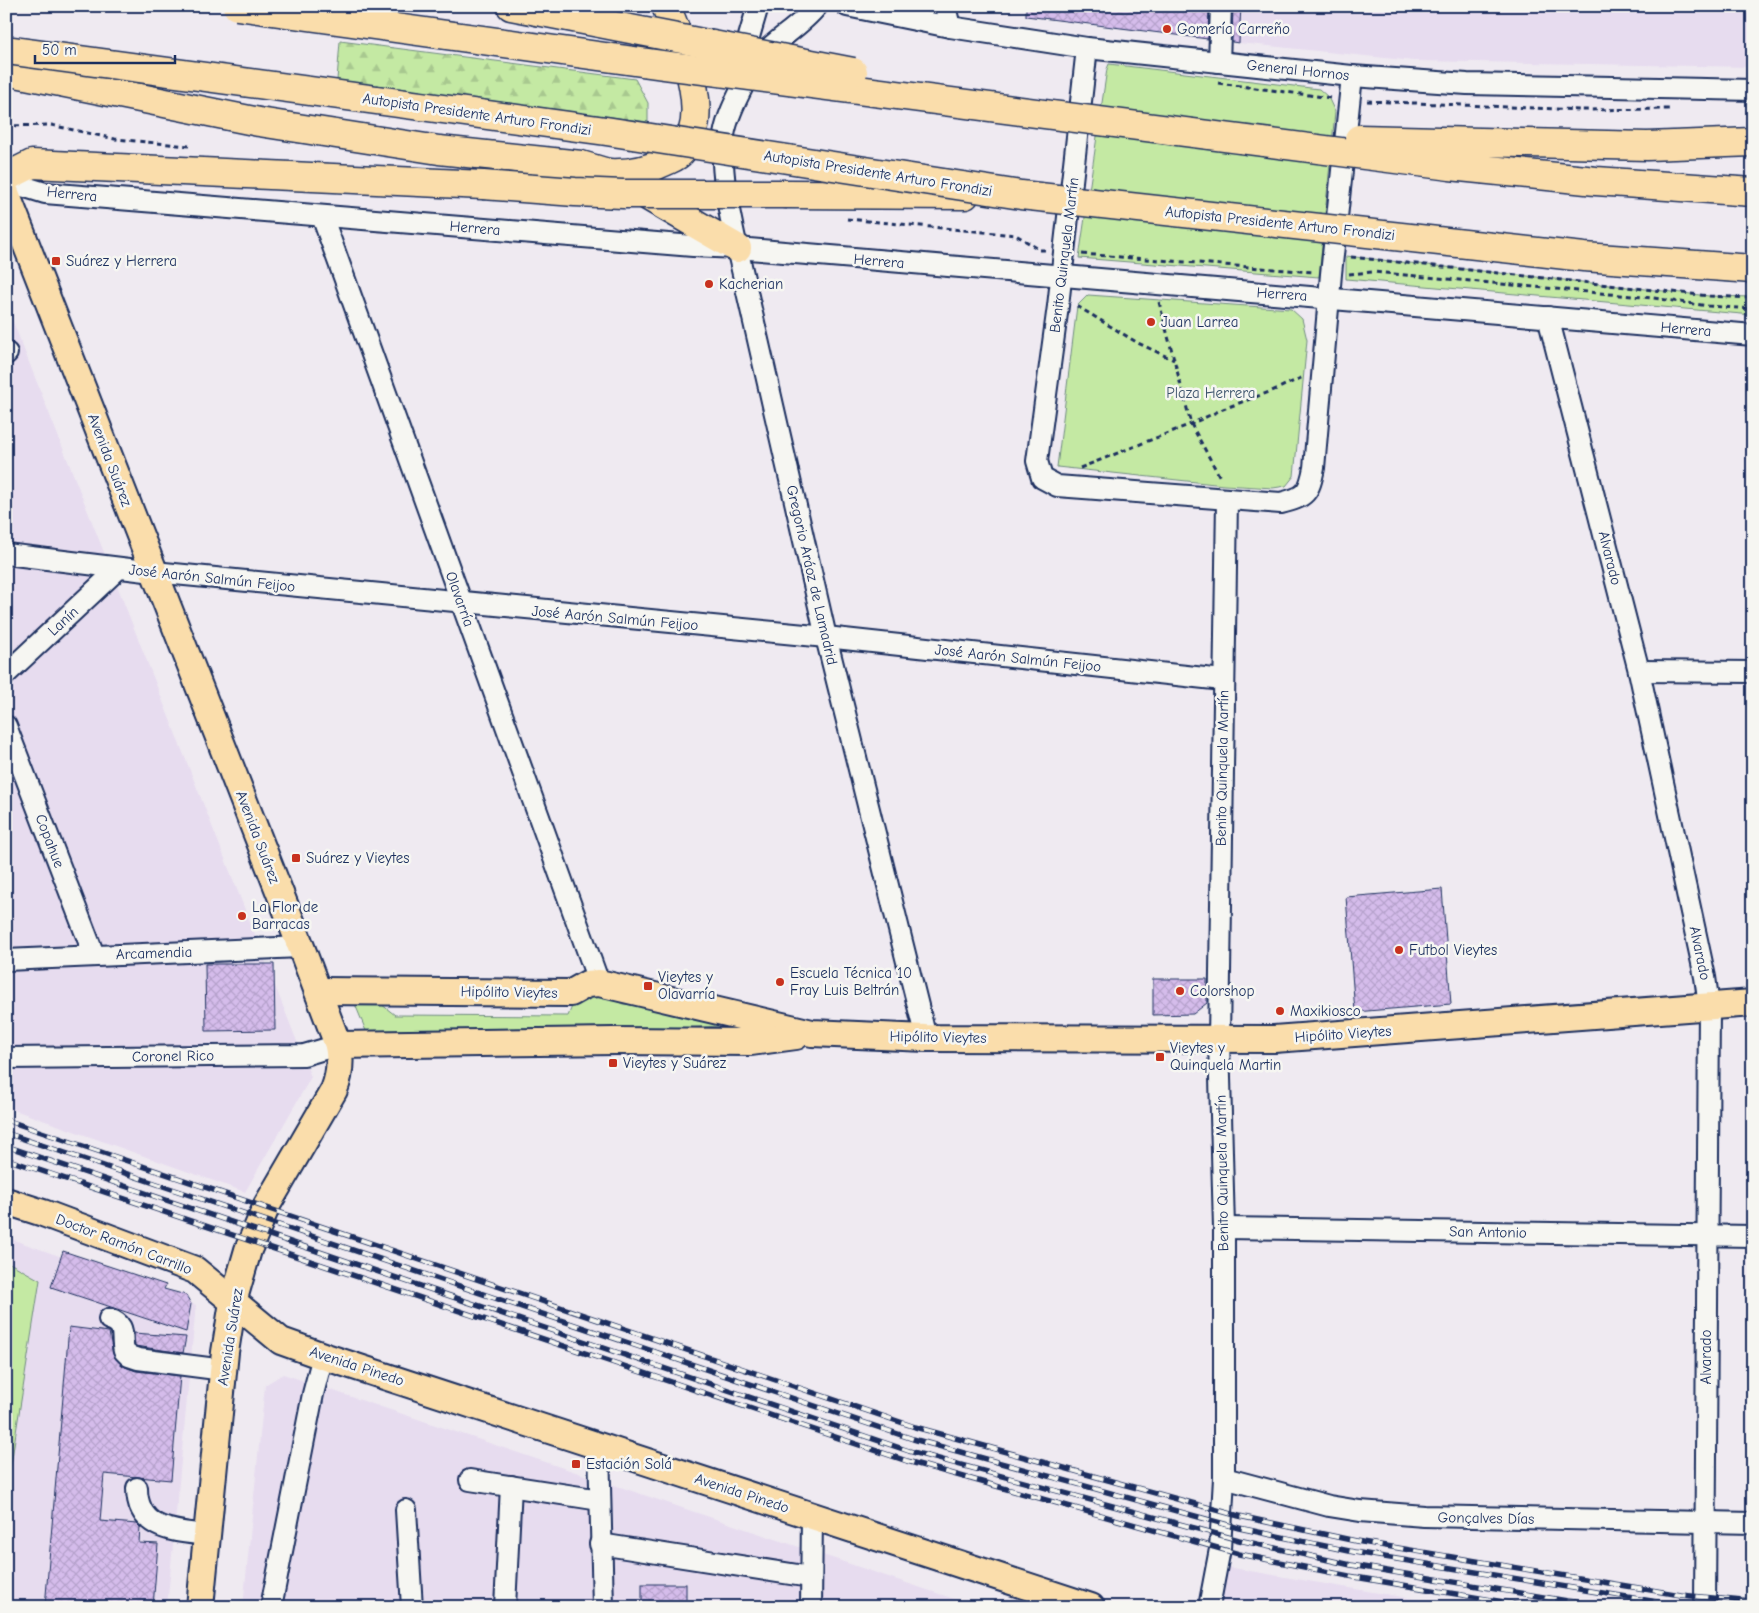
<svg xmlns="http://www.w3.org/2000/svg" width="1759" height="1613" font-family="'Comic Neue',sans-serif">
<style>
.built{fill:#e7dcef}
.green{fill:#c4e9a3;stroke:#708c80}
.forest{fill:url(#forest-firs);stroke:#708c80}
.building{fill:url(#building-cross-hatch);stroke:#1b2f5e}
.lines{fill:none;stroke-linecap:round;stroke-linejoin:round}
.minor-casing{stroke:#1b2f5e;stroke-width:24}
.major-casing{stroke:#1b2f5e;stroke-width:30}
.highway-casing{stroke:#1b2f5e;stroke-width:31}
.path{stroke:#1b2f5e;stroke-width:3;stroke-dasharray:5 4;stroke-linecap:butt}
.minor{stroke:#f6f6f2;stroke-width:20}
.major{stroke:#faddab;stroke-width:26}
.highway{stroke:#faddab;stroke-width:28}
.rail-casing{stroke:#1b2f5e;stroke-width:5.5}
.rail{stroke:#f6f6f2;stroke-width:4;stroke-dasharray:11;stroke-linecap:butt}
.highway-bridge-casing{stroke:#1b2f5e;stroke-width:31;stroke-linecap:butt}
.highway-bridge{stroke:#faddab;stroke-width:28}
.poi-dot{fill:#c8321e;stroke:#f6f6f2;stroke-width:2}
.labels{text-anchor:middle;stroke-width:5;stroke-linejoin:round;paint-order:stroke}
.poi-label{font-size:15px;fill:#1b2f5e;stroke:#f6f6f2;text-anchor:start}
.street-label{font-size:15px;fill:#1b2f5e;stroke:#f6f6f2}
.park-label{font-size:15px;fill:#3d546c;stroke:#f6f6f2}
</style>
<defs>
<pattern id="forest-firs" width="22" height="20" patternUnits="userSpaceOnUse" patternTransform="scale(1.25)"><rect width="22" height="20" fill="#c4e9a3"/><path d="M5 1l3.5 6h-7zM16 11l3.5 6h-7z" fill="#a8c88f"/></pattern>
<pattern id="building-cross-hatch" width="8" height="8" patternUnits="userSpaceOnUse" patternTransform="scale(1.25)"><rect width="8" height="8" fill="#d5bceb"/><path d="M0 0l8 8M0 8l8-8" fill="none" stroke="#b6a2cc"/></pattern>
</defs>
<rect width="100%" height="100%" fill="#efeaf1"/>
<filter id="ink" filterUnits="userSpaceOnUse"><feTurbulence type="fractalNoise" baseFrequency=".02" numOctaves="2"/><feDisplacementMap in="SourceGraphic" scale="10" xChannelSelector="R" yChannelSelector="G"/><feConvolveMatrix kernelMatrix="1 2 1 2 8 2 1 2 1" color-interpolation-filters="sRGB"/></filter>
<g filter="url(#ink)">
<g class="built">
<polygon points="1241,6 1753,6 1753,67 1414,61 1239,43"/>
<polygon points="6,304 311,1077 245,1192 6,1107"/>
<polygon points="6,1237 196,1305 167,1607 6,1607"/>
<polygon points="283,1374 978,1607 243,1607 265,1385"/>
<polygon points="1209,1564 1461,1607 1208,1607"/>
</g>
<g class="green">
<polygon points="1109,64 1319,89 1328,97 1335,112 1319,277 1079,258 1107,69"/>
<polygon points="1346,256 1709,296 1753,297 1753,315 1346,279"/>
<polygon points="1088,295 1291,309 1302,319 1307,340 1294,476 1286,486 1273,488 1224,485 1057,467 1077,306"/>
<polygon points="599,994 623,1004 672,1009 720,1018 721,1026 681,1028 366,1031 355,1004 377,1001 395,1015 568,1016 573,1004"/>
<polygon points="6,1261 40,1280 6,1496"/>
</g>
<polygon class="forest" points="340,41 635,79 648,103 648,122 337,80"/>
<g class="building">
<polygon points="1026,6 1209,6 1208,39 1026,16"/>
<polygon points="1233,6 1241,6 1239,43 1232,42"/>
<polygon points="1442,889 1451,1004 1355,1012 1346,897"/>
<polygon points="205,964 274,964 275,1030 206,1031"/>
<polygon points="1153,979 1207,979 1207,1003 1193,1014 1153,1015"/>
<polygon points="63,1251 166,1285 164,1289 186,1295 191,1304 186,1332 51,1287"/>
<polygon points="69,1327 109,1332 113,1354 116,1359 125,1367 136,1371 180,1376 171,1480 104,1474 100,1521 137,1524 140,1527 139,1543 158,1544 153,1607 45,1607"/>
<polygon points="134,1333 186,1337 183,1353 135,1346"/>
<rect x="642" y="1584" width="44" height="23"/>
</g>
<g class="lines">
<defs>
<g id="minor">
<path d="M817 6C800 27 776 39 758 59 751 66 748 77 743 86 735 102 727 118 724 135 719 169 730 216 737 248L826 637 926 1038"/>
<polyline points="847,6 950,27 1087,48 1352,76 1467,84 1753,90"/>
<polyline points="945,6 950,27"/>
<path d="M1087 48 1058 306 1037 461 1042 478 1057 486 1281 503C1306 497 1309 493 1314 468L1331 274 1352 76"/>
<polyline points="1219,62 1221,6"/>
<polyline points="741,64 758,6"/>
<path d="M6 181 45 193 693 246 737 248C1076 278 1414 305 1753 335"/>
<polyline points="322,216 599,983"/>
<polyline points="1548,317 1639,671 1705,977 1709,1006 1705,1607"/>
<polyline points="6,354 7,353"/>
<polyline points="6,554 154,572 826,637 1223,680"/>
<polyline points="1639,671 1753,672"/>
<polyline points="6,674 119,568"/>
<polyline points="6,726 94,955"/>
<polyline points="6,960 301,947"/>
<polyline points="6,1058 304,1055 338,1045"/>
<polyline points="1224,1228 1753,1236"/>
<path d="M109 1319C128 1325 120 1337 124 1351L129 1356 138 1359 224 1370"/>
<polyline points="599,1446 603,1607"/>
<polyline points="1224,1478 1329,1506 1360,1511 1424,1516 1753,1523"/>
<polyline points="470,1480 600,1500"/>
<path d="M137 1488C137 1531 175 1531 207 1535"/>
<polyline points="406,1510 412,1607"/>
<polyline points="600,1544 810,1577"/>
<polyline points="271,1607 313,1394 323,1356"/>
<polyline points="505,1607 511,1486"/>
<polyline points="811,1607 812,1516"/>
<polyline points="1209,1607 1220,1549 1224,1478 1224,1228 1219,1040 1227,499"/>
</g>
<g id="major">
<path d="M6 193 301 947 338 1045C341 1061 340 1075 334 1090L267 1205 248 1250 233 1302 225 1352 200 1607"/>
<polyline points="318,991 571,993 587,984 599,983 812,1033 926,1038 1274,1039 1753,1003"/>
<polyline points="338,1045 614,1041 751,1042 796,1036"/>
<polyline points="6,1201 43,1213 195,1270 281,1341 323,1356 1091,1607"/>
</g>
<g id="highway">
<polyline points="511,6 537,11"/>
<polyline points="6,71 259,122 439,150 581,165 608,173 737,248"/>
<path d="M608 173C627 174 648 170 664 162 670 159 677 157 681 152 715 117 681 44 666 6"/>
<polyline points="6,177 32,164 483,185"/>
<polyline points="787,194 965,195"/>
</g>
</defs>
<use href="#minor" class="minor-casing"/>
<use href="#major" class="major-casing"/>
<use href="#highway" class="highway-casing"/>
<g class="path">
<polyline points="1218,83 1331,98"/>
<polyline points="1367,101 1581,110 1670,109"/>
<polyline points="6,126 51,125 115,139 189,146"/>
<polyline points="847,219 1016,235 1040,250 1046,250"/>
<polyline points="1082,254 1313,272"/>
<polyline points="1351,257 1709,296 1753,298"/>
<polyline points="1349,274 1373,272 1653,298 1708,306 1753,309"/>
<polyline points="1159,302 1191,424 1221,479"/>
<polyline points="1077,306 1138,343 1174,360"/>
<polyline points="1080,468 1191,424 1223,409 1272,391 1303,377"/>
</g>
<use href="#minor" class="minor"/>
<use href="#major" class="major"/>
<use href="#highway" class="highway"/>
<defs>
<g id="rail">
<polyline points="6,1120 915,1427 1239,1516 1356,1541 1681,1595 1753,1602"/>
<polyline points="6,1133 913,1439 1239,1528 1354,1552 1688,1607"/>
<polyline points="6,1146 909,1451 1239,1540 1351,1565 1604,1607"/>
<polyline points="6,1159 907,1461 1239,1554 1349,1576 1534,1607"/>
</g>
</defs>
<use href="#rail" class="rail-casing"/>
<use href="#rail" class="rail"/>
<defs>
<g id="highway-bridge">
<polyline points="237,6 663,65 1450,166 1596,181 1753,192"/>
<polyline points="537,11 853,72"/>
<polyline points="6,50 606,131 1021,195 1584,257 1753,269"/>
<polyline points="1359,139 1647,146 1753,142"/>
<polyline points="483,185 575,192 623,194 787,194"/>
</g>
</defs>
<use href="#highway-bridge" class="highway-bridge-casing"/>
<use href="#highway-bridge" class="highway-bridge"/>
</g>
</g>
<g class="poi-dot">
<circle cx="1167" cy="29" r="5"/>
<rect x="51" y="256" width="10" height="10" rx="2.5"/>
<circle cx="709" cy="284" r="5"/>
<circle cx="1151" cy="322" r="5"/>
<rect x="291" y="853" width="10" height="10" rx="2.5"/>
<circle cx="242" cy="916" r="5"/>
<circle cx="1399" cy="950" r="5"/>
<circle cx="780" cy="982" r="5"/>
<rect x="643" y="981" width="10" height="10" rx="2.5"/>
<circle cx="1180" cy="991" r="5"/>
<circle cx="1280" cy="1011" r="5"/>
<rect x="1155" y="1052" width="10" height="10" rx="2.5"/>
<rect x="608" y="1058" width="10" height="10" rx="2.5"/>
<rect x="571" y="1459" width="10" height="10" rx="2.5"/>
</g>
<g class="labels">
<g class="poi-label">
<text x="1177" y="34">Gomería Carreño</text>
<text x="66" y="266">Suárez y Herrera</text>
<text x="719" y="289">Kacherian</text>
<text x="1161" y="327">Juan Larrea</text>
<text x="306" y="863">Suárez y Vieytes</text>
<text x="252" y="912">La Flor de<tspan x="252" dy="17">Barracas</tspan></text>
<text x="1409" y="955">Futbol Vieytes</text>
<text x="790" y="978">Escuela Técnica 10<tspan x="790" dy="17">Fray Luis Beltrán</tspan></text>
<text x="658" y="982">Vieytes y<tspan x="658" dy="17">Olavarría</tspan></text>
<text x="1190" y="996">Colorshop</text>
<text x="1290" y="1016">Maxikiosco</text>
<text x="1170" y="1053">Vieytes y<tspan x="1170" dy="17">Quinquela Martin</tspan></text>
<text x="623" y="1068">Vieytes y Suárez</text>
<text x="586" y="1469">Estación Solá</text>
</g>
<g class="street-label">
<text transform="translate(1298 70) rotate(6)" y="5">General Hornos</text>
<text transform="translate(477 114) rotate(8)" y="5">Autopista Presidente Arturo Frondizi</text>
<text transform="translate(878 173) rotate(9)" y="5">Autopista Presidente Arturo Frondizi</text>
<text transform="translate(72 194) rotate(6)" y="5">Herrera</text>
<text transform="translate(1280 223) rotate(6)" y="5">Autopista Presidente Arturo Frondizi</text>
<text transform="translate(475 228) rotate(5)" y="5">Herrera</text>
<text transform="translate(1064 255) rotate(-83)" y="5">Benito Quinquela Martín</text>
<text transform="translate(879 261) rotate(5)" y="5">Herrera</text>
<text transform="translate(1282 294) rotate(4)" y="5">Herrera</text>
<text transform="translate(1686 329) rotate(5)" y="5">Herrera</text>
<text transform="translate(110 460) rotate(69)" y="5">Avenida Suárez</text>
<text transform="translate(1610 558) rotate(76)" y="5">Alvarado</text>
<text transform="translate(812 575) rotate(77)" y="5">Gregorio Aráoz de Lamadrid</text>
<text transform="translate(212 578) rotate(6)" y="5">José Aarón Salmún Feijoo</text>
<text transform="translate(460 599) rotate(70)" y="5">Olavarría</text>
<text transform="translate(615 618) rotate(5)" y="5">José Aarón Salmún Feijoo</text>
<text transform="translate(63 621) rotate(-43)" y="5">Lanín</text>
<text transform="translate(1018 658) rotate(6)" y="5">José Aarón Salmún Feijoo</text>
<text transform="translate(1222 768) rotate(-89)" y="5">Benito Quinquela Martín</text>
<text transform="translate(258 837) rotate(69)" y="5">Avenida Suárez</text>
<text transform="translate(50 841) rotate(69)" y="5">Copahue</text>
<text transform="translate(154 953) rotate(-2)" y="5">Arcamendia</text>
<text transform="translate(1700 953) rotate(78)" y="5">Alvarado</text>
<text transform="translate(509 992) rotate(1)" y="5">Hipólito Vieytes</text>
<text transform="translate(1343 1034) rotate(-4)" y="5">Hipólito Vieytes</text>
<text transform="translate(938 1037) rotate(1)" y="5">Hipólito Vieytes</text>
<text transform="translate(173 1056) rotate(-1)" y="5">Coronel Rico</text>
<text transform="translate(1222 1173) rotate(-91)" y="5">Benito Quinquela Martín</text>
<text transform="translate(1488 1232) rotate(1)" y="5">San Antonio</text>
<text transform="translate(124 1244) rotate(21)" y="5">Doctor Ramón Carrillo</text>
<text transform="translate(230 1337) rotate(-81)" y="5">Avenida Suárez</text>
<text transform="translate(1706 1357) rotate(-90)" y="5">Alvarado</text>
<text transform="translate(357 1366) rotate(18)" y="5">Avenida Pinedo</text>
<text transform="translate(742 1493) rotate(18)" y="5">Avenida Pinedo</text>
<text transform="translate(1486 1518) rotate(1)" y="5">Gonçalves Días</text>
</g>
<g class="park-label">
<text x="1211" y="398">Plaza Herrera</text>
</g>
</g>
<rect width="1759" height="1613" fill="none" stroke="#f6f6f2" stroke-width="25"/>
<rect x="12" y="12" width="1734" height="1588" fill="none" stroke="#1b2f5e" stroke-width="2" filter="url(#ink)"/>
<path d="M35 55v8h140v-8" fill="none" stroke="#1b2f5e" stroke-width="2.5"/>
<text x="42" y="55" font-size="15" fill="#1b2f5e" stroke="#f6f6f2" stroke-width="4" paint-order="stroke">50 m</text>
</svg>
